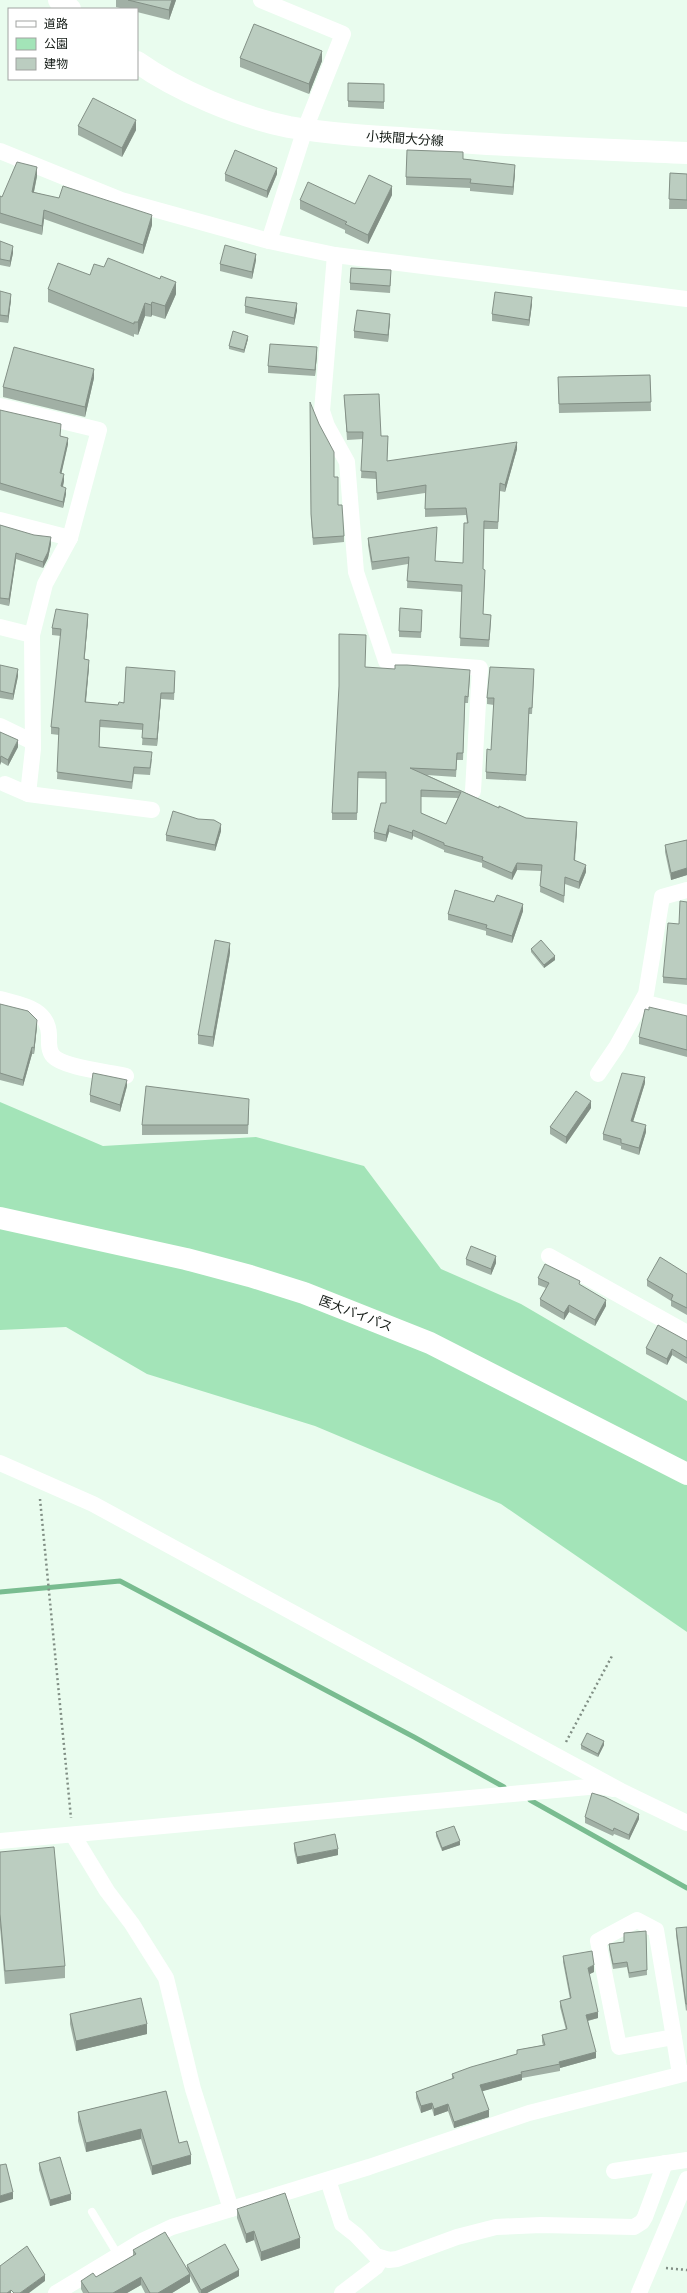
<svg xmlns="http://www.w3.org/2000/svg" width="687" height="2293" font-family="Barlow,'Noto Sans JP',sans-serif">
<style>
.green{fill:#a3e4b8}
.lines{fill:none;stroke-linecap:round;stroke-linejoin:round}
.stream{stroke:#79bc90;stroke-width:5}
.path{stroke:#808e84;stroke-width:2.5;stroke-dasharray:2 3;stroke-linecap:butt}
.service{stroke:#fff;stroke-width:8}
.minor{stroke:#fff;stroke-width:16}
.secondary{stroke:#fff;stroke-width:22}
.wall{fill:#a1b0a5;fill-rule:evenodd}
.shaded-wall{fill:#839086}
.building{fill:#bbcdc0;stroke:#839086;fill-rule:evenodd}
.labels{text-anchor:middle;stroke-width:4;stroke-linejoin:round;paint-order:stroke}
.street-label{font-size:13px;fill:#131a15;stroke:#fff}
</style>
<rect width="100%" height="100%" fill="#e9fcee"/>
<polygon class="green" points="0,1102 103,1146 256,1137 364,1166 441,1269 521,1304 687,1401 687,1632 501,1504 315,1426 147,1374 66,1327 0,1330"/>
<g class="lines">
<g class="stream">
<polyline points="0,1592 120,1581 414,1737 504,1787"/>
<polyline points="530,1800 687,1888"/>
</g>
<g class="path">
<polyline points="40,1499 71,1818"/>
<polyline points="566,1742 612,1656"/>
<polyline points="666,2268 687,2270"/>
</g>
<polyline class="service" points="92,2212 118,2255"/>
<g class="minor">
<polyline points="261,0 343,34 305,129 269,241"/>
<polyline points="0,151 121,200 269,241 335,255 687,299"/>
<polyline points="335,255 322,411 327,426 347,462 356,572 386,661 480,668 473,791"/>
<polyline points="0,406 99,430 70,538 45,584 32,635 33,749 28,794"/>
<polyline points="0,520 70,538"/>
<polyline points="0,627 32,635"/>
<polyline points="0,726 33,742"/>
<polyline points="5,784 28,794 152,810"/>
<path d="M0 999C22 1005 48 1008 49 1035 49 1042 48 1050 53 1056 64 1068 110 1072 126 1076"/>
<polyline points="642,1002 687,1013"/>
<polyline points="598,1074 617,1046 646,994 662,897 687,890"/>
<polyline points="549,1256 687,1333"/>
<polyline points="0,1463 93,1504 623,1792 687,1823"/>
<polyline points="73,1835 107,1891 132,1924 166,1978 193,2089 231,2209"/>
<polyline points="0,1841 599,1786 613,1789"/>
<polyline points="674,2037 619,2047 598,1941 637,1920 656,1930 680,2074"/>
<polyline points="614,2171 687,2160"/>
<polyline points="328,2180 342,2224 356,2235 376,2256 389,2260 397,2259 457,2237 496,2227 541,2225 634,2227 642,2222 645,2217 665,2163"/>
<polyline points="56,2293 142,2241 172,2227 369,2167 529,2113 687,2073"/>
<polyline points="342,2293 376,2267 381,2259"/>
<polyline points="639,2293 687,2179"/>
</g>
<g class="secondary">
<polyline points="59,0 70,9"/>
<path d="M137 62C178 91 240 117 289 127 336 135 383 137 430 140 516 147 601 149 687 153"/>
<polyline points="0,1218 186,1259 250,1276 304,1293 430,1343 687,1474"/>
</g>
</g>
<g class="wall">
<polygon points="116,0 176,0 169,20 137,12 137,9 124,9 116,7"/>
<polygon points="240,58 322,61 309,94 240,67"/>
<polygon points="348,83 384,84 384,109 348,107"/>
<polygon points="78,126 136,130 122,157 78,135"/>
<polygon points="463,159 515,173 513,195 470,191 470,188 406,185 406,177"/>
<polygon points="670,173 687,174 687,209 669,209"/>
<polygon points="225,174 277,174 267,198 225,181"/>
<polygon points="37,176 34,192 152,225 143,254 44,219 42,235 0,223 0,196 2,197"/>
<polygon points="392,195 368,244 345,233 345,230 300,209 300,200 355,204"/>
<polygon points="0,241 13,253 10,267 0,265"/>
<polygon points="256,260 252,279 220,271 220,264"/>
<polygon points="90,275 176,294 165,319 152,315 151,317 145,316 138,335 134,334 134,337 48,302 48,289"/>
<polygon points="391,277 390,293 350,290 350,283"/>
<polygon points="0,291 11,300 8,323 0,322"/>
<polygon points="532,304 529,326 492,321 492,314"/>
<polygon points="245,306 297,310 294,325 245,313"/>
<polygon points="390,320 388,342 354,338 354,331"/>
<polygon points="248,339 244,353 229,349 229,346"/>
<polygon points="317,354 315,376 268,373 268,366"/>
<polygon points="650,375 651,411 559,413 558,377"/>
<polygon points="94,378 85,417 3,397 3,387"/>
<polygon points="344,395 388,443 387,461 517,449 505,492 500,491 498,529 484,529 483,569 485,577 483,614 491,622 489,647 460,646 462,592 407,588 408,564 372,570 368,545 368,538 436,561 463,563 467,523 466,515 425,517 425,493 377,500 376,479 361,478 363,439 347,440"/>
<polygon points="310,402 334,477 338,505 344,536 344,542 313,545 311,520"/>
<polygon points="0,410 61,436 68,444 61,474 64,481 63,487 66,494 63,508 0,490"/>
<polygon points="0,525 51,544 48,558 43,568 16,559 9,606 0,604"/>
<polygon points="422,616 421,638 399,637 399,631"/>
<polygon points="88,620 84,659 89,667 86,702 118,705 175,677 174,700 161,699 157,746 142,745 143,730 100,727 99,748 152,759 150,775 134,774 132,789 57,779 59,735 51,734 51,727 61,636 52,635 52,628"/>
<polygon points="0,665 18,676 13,700 0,698"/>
<path d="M365 667 470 677 468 703H465L463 760H457L456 777 427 775 499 808 526 818 577 829 575 861 586 872 579 889 565 884 564 903 540 892 541 871 517 870 512 880 482 867V863L444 852V850L413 836 412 840 389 832 386 842 374 839V832L386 803V779L358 778 357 820H332V813ZM421 797 458 798 446 824 421 813Z"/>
<polygon points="534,676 532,714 529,714 526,781 486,779 486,772 491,750 494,705 487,704 487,698"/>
<polygon points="0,732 18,747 8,766 1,762 0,765"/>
<polygon points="221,831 215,851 166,841 166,835"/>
<polygon points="687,840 687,875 671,880 665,852 665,845"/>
<polygon points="687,902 687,985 663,983 663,977 679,924"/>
<polygon points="523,911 512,943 486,935 486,931 448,920 448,914"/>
<polygon points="531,949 555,960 544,968 531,952"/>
<polygon points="230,953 213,1047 198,1044 198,1035"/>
<polygon points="0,1004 37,1026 34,1054 32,1054 23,1086 0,1080"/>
<polygon points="687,1016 687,1057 639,1044 639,1037"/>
<polygon points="645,1083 633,1122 646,1132 639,1155 621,1149 621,1146 603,1140 603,1134"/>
<polygon points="127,1086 120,1112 90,1102 90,1095"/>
<polygon points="249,1108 248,1134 142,1135 142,1125"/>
<polygon points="591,1108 566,1144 550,1134 550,1127"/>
<polygon points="466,1259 496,1263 491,1275 466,1265"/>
<polygon points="687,1274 687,1315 671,1306 671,1301 647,1286 647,1280"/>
<polygon points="538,1278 580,1285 606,1306 595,1326 569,1312 564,1320 540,1306 540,1299 546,1288 538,1285"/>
<polygon points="687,1341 687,1364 672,1355 667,1365 646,1354 646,1348"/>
<polygon points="581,1745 604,1745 598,1757 581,1749"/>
<polygon points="585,1817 639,1819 629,1840 614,1834 613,1836 585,1823"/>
<polygon points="436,1832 460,1845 442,1851 436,1836"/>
<polygon points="294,1843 338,1855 297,1864 294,1850"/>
<polygon points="0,1852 65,1966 65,1978 5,1984 0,1927"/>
<polygon points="687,1927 687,2010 686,2011 676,1935 676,1928"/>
<polygon points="646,1931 647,1975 629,1978 627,1967 613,1969 609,1949 609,1944 624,1942 624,1933"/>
<polygon points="563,1956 594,1972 589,1974 598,2018 588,2021 596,2058 560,2068 560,2071 522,2078 522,2080 482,2091 489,2117 454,2128 448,2111 434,2116 432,2109 421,2113 416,2098 416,2092 452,2079 452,2074 517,2054 517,2050 543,2045 542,2042 542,2035 566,2030 560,2007 560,2001 570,1999 563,1962"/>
<polygon points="70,2014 147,2034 76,2051 70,2024"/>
<polygon points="166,2091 179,2143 191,2164 152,2175 141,2139 86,2152 78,2121 78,2112"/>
<polygon points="39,2163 71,2200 50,2206 39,2170"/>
<polygon points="237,2209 300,2248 261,2261 254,2240 246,2243 237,2218"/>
<polygon points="133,2250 187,2270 187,2265 239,2276 207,2293 199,2293 190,2276 190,2282 172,2293 145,2293 141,2285 127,2293 83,2293 81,2289 81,2281 96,2277 133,2256"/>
</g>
<g class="shaded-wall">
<polygon points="172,0 176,0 169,20 169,10"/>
<polygon points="322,51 322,61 309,94 309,84"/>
<polygon points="136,120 136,130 122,157 122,148"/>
<polygon points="515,165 515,173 513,195 513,187"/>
<polygon points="37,167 37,176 32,201 32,192"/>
<polygon points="277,168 277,174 267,198 267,191"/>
<polygon points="392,186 392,195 368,244 368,235"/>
<polygon points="44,210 44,219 42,235 42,226"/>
<polygon points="152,215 152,225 143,254 143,245"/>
<polygon points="13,246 13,253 10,267 10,261"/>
<polygon points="256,254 256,260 252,279 252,272"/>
<polygon points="176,282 176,294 165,319 165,306"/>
<polygon points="11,294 11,300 8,323 8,316"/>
<polygon points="532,297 532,304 529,326 529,320"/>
<polygon points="152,302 152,315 151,317 151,305"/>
<polygon points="145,303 145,316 138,335 138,322"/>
<polygon points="297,303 297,310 294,325 294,318"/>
<polygon points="390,314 390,320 388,342 388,335"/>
<polygon points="248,336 248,339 244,353 244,350"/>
<polygon points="317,347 317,354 315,376 315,370"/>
<polygon points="94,369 94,378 85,417 85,407"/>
<polygon points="68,438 68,444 60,480 60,473"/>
<polygon points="517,442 517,449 505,492 505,485"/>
<polygon points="64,474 64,481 61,493 61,486"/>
<polygon points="66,488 66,494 63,508 63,502"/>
<polygon points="51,537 51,544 48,558 43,568 43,562"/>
<polygon points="16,553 16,559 9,606 9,599"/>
<polygon points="88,614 88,620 84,666 84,659"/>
<polygon points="89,660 89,667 85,709 85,702"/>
<polygon points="18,669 18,676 13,700 13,694"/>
<polygon points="161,693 161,699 157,746 157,739"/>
<polygon points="18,740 18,747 8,766 8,760"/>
<polygon points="1,756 1,762 0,765 0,759"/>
<polygon points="577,822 577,829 574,867 574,860"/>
<polygon points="221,824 221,831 215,851 215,845"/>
<polygon points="389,825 389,832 386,842 386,835"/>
<polygon points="413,830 413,836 412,840 412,833"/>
<polygon points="517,863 517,870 512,880 512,873"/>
<polygon points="586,865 586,872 579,889 579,882"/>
<polygon points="687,868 687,875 671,880 671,873"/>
<polygon points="523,904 523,911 512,943 512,936"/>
<polygon points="230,943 230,953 213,1047 213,1037"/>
<polygon points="555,956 555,960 544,968 544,965"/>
<polygon points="37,1020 37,1026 34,1054 34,1048"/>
<polygon points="32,1047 32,1054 23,1086 23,1080"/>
<polygon points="645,1077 645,1083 631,1128 631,1121"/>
<polygon points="127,1080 127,1086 120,1112 120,1105"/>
<polygon points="591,1101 591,1108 566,1144 566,1137"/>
<polygon points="646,1125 646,1132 639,1155 639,1148"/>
<polygon points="496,1256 496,1263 491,1275 491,1269"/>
<polygon points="606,1300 606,1306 595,1326 595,1320"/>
<polygon points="569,1305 569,1312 564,1320 564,1313"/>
<polygon points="672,1349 672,1355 667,1365 667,1359"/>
<polygon points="604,1741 604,1745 598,1757 598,1754"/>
<polygon points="639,1814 639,1819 629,1840 629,1835"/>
<polygon points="460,1841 460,1845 442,1851 442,1848"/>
<polygon points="338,1849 338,1855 297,1864 297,1857"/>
<polygon points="594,1965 594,1972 588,1975 588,1968"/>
<polygon points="598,2012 598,2018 586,2021 586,2015"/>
<polygon points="147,2024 147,2034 76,2051 76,2041"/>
<polygon points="596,2052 596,2058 560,2068 559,2062"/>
<polygon points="522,2074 522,2080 480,2092 480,2085"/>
<polygon points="432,2103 432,2109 421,2113 421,2106"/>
<polygon points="448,2104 448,2111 434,2116 434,2109"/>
<polygon points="489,2110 489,2117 454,2128 454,2122"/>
<polygon points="141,2129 141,2139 86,2152 86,2143"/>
<polygon points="191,2155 191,2164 152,2175 152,2166"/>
<polygon points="13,2192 13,2199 0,2203 0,2196"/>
<polygon points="71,2194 71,2200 50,2206 50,2200"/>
<polygon points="254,2231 254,2240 246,2243 246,2234"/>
<polygon points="300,2238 300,2248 261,2261 261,2252"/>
<polygon points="239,2270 239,2276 207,2293 201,2293 201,2290"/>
<polygon points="190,2274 190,2282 172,2293 158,2293"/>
<polygon points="45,2275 45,2281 29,2293 20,2293"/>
<polygon points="141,2277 141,2285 127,2293 113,2293"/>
<polygon points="11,2290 11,2293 7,2293"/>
</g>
<g class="building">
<polygon points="128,0 172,0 169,10"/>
<polygon points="254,24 322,51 309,84 240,58"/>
<polygon points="348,83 384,84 384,102 348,101"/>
<polygon points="93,98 136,120 122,148 78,126"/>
<polygon points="235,150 277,168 267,191 225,174"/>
<polygon points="407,150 463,152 463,159 515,165 513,187 470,183 471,179 406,177"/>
<polygon points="17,162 37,167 32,192 59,198 63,186 152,215 143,245 44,210 42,226 0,213 0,196 2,197"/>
<polygon points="670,173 687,174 687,200 669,199"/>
<polygon points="369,175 392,186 368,235 345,224 347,222 300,200 308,182 355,204"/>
<polygon points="0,241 13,246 10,261 0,259"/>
<polygon points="225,245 256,254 252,272 220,264"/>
<polygon points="108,258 160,279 161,276 176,282 165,306 152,302 151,305 145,303 138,322 134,322 134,324 48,289 58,263 90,275 94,264 104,267"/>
<polygon points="351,268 391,270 390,286 350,283"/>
<polygon points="0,291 11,294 8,316 0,315"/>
<polygon points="495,292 532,297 529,320 492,314"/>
<polygon points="246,297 297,303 294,318 245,306"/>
<polygon points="357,310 390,314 388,335 354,331"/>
<polygon points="233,331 248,336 244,350 229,346"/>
<polygon points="270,344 317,347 315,370 268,366"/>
<polygon points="14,347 94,369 85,407 3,387"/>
<polygon points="650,375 651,402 559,404 558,377"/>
<polygon points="379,394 381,436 388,436 387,461 517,442 505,485 500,483 498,522 484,521 483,569 485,570 483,614 491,615 489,640 460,638 462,585 407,581 409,557 372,562 368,538 437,527 435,561 463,563 464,523 468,523 466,508 425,509 426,485 377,493 376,472 361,471 363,432 347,432 344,395"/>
<polygon points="310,402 319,424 334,452 334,477 338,477 338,505 342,505 344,536 313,538 311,514"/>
<polygon points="0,410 61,424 60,436 68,438 60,473 64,474 61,486 66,488 63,502 0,483"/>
<polygon points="0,525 34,535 51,537 48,552 43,562 16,553 9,599 0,598"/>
<polygon points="400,608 422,610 421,632 399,631"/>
<polygon points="56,609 88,614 84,659 89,660 85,702 118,705 119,702 124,703 126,667 175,671 174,693 161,693 157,739 142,738 143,724 100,720 99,747 152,752 150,768 134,767 132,782 57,772 59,728 51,727 61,629 52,628"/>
<path d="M339 634 366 635 365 667 395 669V665H407L470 670 468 697 465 696 463 753H457L456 770 410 768 499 808V806L526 818 577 822 574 860 586 865 579 882 565 877 564 896 540 886 542 865 517 863 512 873 482 860 483 857 444 845V843L413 830 412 833 389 825 386 835 374 832 381 803H386V772H358L357 813H332L339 686ZM421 790 461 792 446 824 421 813Z"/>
<polygon points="0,665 18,669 13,694 0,691"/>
<polygon points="490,667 534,669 532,708 529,708 526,775 486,772 487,749 491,750 494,698 487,698"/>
<polygon points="0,732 18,740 8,760 1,756 0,759"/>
<polygon points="173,811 198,819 214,820 221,824 215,845 166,835"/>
<polygon points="687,840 687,868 671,873 665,845"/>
<polygon points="455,890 494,902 497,895 523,904 512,936 486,928 487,925 448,914"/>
<polygon points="680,901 687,902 687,979 663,977 668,923 679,924"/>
<polygon points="215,940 230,943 213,1037 198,1035"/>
<polygon points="541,940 555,956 544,965 531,949"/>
<polygon points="0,1004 28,1011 37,1020 34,1048 32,1047 23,1080 0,1073"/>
<polygon points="649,1007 687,1016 687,1050 639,1037 645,1009 649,1010"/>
<polygon points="93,1073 127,1080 120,1105 90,1095"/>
<polygon points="622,1073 645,1077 631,1121 646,1125 639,1148 621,1143 621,1139 603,1134"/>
<polygon points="146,1086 249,1099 248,1125 142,1125"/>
<polygon points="576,1091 591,1101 566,1137 550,1127"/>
<polygon points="471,1246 496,1256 491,1269 466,1259"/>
<polygon points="660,1257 687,1274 687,1308 671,1300 673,1295 647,1280"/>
<polygon points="545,1264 580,1281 579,1284 606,1300 595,1320 569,1305 564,1313 540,1299 549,1283 538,1278"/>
<polygon points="658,1325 687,1341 687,1358 672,1349 667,1359 646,1348"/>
<polygon points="587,1733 604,1741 598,1754 581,1745"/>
<polygon points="592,1793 605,1797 639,1814 629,1835 614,1828 613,1831 585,1817"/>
<polygon points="454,1826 460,1841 442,1848 436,1832"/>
<polygon points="335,1834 338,1849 297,1857 294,1843"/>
<polygon points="54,1847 65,1966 5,1971 0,1914 0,1852"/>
<polygon points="687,1927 687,2004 686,2004 676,1928"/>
<polygon points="646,1931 647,1970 629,1973 627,1962 613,1964 609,1944 624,1942 624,1933"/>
<polygon points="592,1951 594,1965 588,1968 598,2012 586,2015 596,2052 559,2062 560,2064 521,2072 522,2074 480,2085 489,2110 454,2122 448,2104 434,2109 432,2103 421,2106 416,2092 454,2078 452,2074 471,2067 517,2054 517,2050 545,2045 542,2035 567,2029 560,2001 571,1998 563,1956"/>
<polygon points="141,1998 147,2024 76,2041 70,2014"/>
<polygon points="166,2091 179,2143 187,2141 191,2155 152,2166 141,2129 86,2143 78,2112"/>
<polygon points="60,2157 71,2194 50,2200 39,2163"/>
<polygon points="6,2164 13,2192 0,2196 0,2165"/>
<polygon points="285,2193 300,2238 261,2252 254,2231 246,2234 237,2209"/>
<polygon points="165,2232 190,2274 158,2293 150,2293 141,2277 113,2293 89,2293 81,2281 93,2273 96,2277 136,2254 133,2250"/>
<polygon points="225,2244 239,2270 201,2290 187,2265"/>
<polygon points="27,2246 45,2275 20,2293 14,2293 11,2290 7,2293 0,2293 0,2266"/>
</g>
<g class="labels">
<g class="street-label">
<text transform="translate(405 138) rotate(4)" y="5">小挾間大分線</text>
<text transform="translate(356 1313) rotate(21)" y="5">医大バイパス</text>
</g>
</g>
<rect x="8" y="8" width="130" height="72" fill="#ffffff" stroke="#a1a3a1"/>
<rect x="16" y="21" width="20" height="6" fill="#ffffff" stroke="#a1a3a1"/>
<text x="44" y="28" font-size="12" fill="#131a15">道路</text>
<rect x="16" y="38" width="20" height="12" fill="#a3e4b8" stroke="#a1a3a1"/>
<text x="44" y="48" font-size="12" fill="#131a15">公園</text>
<rect x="16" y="58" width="20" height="12" fill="#bbcdc0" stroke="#a1a3a1"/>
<text x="44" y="68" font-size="12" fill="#131a15">建物</text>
</svg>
